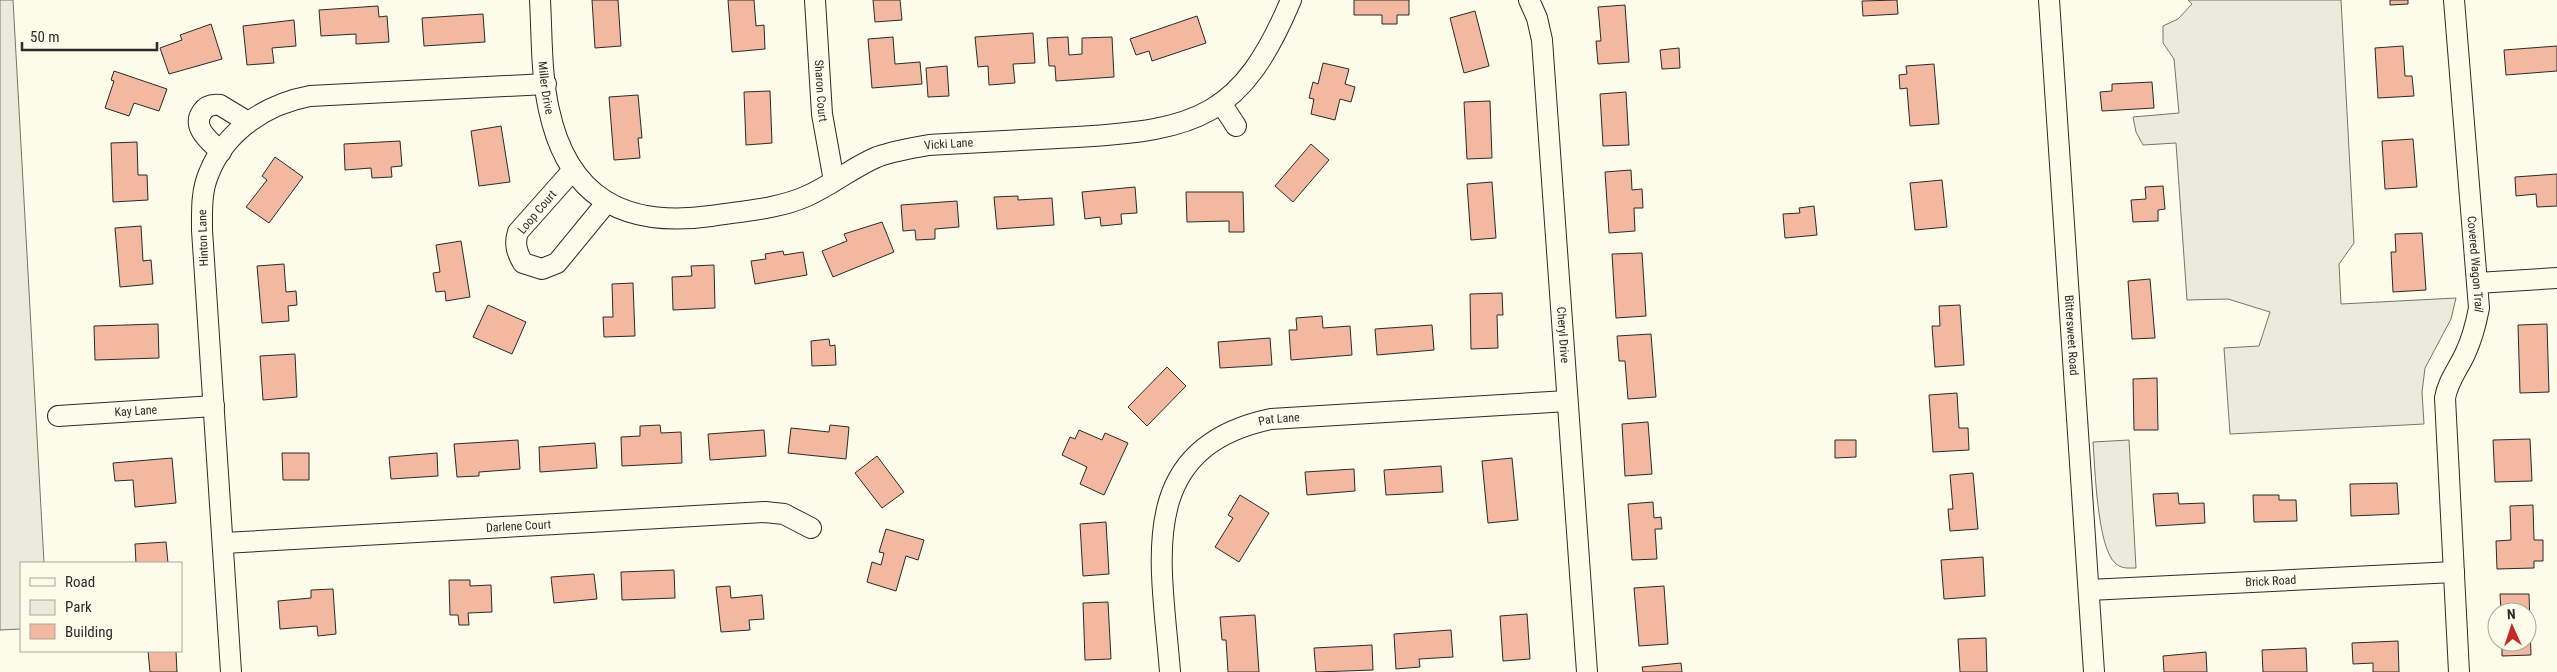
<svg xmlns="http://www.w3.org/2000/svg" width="2557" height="672" font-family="'Roboto Condensed',sans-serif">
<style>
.green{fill:#ecebdb;stroke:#74746e}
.building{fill:#f2b8a0;stroke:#2b2b2b}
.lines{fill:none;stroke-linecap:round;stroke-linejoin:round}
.minor-casing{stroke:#2b2b2b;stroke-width:22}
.minor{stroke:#fdfbea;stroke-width:20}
.labels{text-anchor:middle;stroke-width:4;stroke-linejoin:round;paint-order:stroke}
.street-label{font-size:12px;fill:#2b2b2b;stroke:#fdfbea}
</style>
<rect width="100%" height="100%" fill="#fdfbea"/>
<g class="green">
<polygon points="0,0 13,0 44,563 21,563 21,629 0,630"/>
<polygon points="2188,0 2341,0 2354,243 2339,264 2341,304 2456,298 2451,319 2425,368 2422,392 2424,424 2230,434 2224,348 2259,346 2270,312 2228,299 2187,300 2176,143 2143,145 2136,132 2133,117 2179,113 2174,59 2163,43 2163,26 2178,19 2192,4"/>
<path d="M2129 440 2136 568C2127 568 2122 569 2115 563 2097 546 2095 467 2093 442Z"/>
</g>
<g class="building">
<polygon points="592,0 618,0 621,46 595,48"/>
<polygon points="728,0 754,0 756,26 764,25 765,49 732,52"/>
<polygon points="873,0 900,0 902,20 875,22"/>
<polygon points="1354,0 1409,0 1409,15 1397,15 1397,24 1382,24 1382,15 1354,15"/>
<polygon points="1897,0 1898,14 1863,16 1862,1"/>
<polygon points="2390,0 2408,0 2408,4 2390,5"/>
<polygon points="1625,5 1629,62 1598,64 1596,41 1601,41 1598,7"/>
<polygon points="378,6 379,17 387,16 389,42 356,44 356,34 321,36 319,10"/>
<polygon points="1475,11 1489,66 1464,73 1450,18"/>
<polygon points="483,14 485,42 424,46 422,18"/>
<polygon points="1197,16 1206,43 1152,61 1149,51 1136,55 1130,39"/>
<polygon points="294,20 296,46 272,48 274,63 247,65 243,26"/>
<polygon points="211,24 222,59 169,74 160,48 182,40 180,35"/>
<polygon points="1033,33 1035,63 1013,64 1015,83 989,85 988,66 978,67 975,37"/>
<polygon points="893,37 895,64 920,62 922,84 872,88 868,39"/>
<polygon points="1068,37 1069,55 1082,54 1082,38 1112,37 1114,77 1056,81 1055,66 1049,66 1047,38"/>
<polygon points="2403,46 2405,76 2412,76 2414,96 2378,98 2375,48"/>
<polygon points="2557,46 2557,71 2506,75 2504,50"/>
<polygon points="1679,48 1680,68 1662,69 1660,50"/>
<polygon points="1323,63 1349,69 1345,84 1355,87 1351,102 1340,99 1335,120 1311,114 1314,99 1309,98 1313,82 1318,84"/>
<polygon points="1934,64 1939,124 1910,126 1907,88 1900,89 1899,75 1907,74 1906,66"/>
<polygon points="947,66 949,96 928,97 926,68"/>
<polygon points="114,71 167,89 159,111 134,103 129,116 105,108 114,81 111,80"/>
<polygon points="2152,82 2154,108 2102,111 2100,92 2112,91 2112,84"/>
<polygon points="770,91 772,143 746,145 744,92"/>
<polygon points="1626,92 1629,145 1603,146 1600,94"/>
<polygon points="638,95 642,138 638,138 640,158 614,160 609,97"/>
<polygon points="1490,101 1492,158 1467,159 1464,102"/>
<polygon points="501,126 510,182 479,186 471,131"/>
<polygon points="2413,139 2417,187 2385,189 2382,141"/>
<polygon points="400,141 402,166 391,167 392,177 372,178 371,168 345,170 344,144"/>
<polygon points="137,142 138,175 147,175 148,200 113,202 111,143"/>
<polygon points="1311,144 1329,160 1293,202 1275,186"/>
<polygon points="275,157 303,177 269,223 246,207 267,180 262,176"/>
<polygon points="1631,170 1632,190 1642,189 1643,208 1634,208 1635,231 1609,233 1605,172"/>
<polygon points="2557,174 2557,206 2537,207 2536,194 2516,196 2515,177"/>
<polygon points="1942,180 1947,227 1915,230 1910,183"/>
<polygon points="1492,182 1496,238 1471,240 1467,184"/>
<polygon points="2163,186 2165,209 2158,210 2158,221 2133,222 2131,200 2146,199 2145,187"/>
<polygon points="1135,187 1137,213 1121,214 1122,224 1101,226 1100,217 1085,219 1082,192"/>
<polygon points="1186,192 1243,192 1244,232 1229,232 1229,221 1187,222"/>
<polygon points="1018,196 1018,200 1052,198 1054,225 997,229 994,197"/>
<polygon points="957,201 959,227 935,229 935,239 916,240 915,230 903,231 901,205"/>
<polygon points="1814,206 1817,235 1785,238 1783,214 1800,213 1799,208"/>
<polygon points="882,222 894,252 833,277 822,251 847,241 844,234"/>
<polygon points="141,226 143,261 151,260 153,284 120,287 115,228"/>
<polygon points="2422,233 2426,290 2393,292 2391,252 2396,252 2395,234"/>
<polygon points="461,241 470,297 446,301 445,291 436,292 433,273 440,272 436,245"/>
<polygon points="783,251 784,255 803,252 807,275 755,284 751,261 766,259 765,254"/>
<polygon points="1642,253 1646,316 1616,318 1612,254"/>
<polygon points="284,264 286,292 296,291 297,305 288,306 289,321 262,323 257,266"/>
<polygon points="714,265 715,308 673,310 672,277 692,276 691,266"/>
<polygon points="2150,279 2155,338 2132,339 2128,281"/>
<polygon points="633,283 635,336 604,337 603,317 613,317 612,284"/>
<polygon points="1502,293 1503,315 1497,315 1498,348 1471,349 1470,294"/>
<polygon points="488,305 526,322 512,354 473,337"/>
<polygon points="1960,305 1964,365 1935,367 1932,326 1940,326 1939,306"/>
<polygon points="1322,316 1323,328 1350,326 1352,355 1291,360 1289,330 1297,330 1296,318"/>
<polygon points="158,324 159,358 95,360 94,326"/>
<polygon points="2547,324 2549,392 2520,393 2518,325"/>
<polygon points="1432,325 1434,350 1377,355 1375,329"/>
<polygon points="1651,334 1656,397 1628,399 1625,361 1619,361 1617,336"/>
<polygon points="1270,338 1272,365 1220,368 1218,342"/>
<polygon points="829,339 830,346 835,345 836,365 812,366 811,341"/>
<polygon points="295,354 297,397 263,400 260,356"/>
<polygon points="1167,367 1186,386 1147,426 1128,407"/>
<polygon points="2157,378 2158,430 2134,430 2133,379"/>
<polygon points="1957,393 1959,428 1968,428 1969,450 1933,452 1929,395"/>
<polygon points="1648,422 1652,474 1625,476 1622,424"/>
<polygon points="660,425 661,433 681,432 682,463 622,466 621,437 640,436 640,426"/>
<polygon points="830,425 849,427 846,459 788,453 791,428 829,432"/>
<polygon points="764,430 766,456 710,460 708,434"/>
<polygon points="1079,430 1102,440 1105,433 1128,443 1104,495 1080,484 1087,467 1062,455 1070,437 1075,439"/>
<polygon points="2530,439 2532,481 2495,482 2493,440"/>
<polygon points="518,440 520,469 479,472 479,476 457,477 454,444"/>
<polygon points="1835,440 1856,440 1856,457 1835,458"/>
<polygon points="595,443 597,468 540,472 539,447"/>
<polygon points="282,453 309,453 309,480 283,480"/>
<polygon points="437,453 438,476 391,479 389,457"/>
<polygon points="877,456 904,492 882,508 855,473"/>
<polygon points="172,458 176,503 135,507 133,480 115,481 113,463"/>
<polygon points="1512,458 1518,520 1488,523 1482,461"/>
<polygon points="1441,466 1443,492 1386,495 1384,470"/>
<polygon points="1354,469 1355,491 1307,495 1305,472"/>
<polygon points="1973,473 1978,529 1950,531 1948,509 1953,509 1950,475"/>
<polygon points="2397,483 2399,514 2351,516 2350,484"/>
<polygon points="2178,493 2179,504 2204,503 2205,523 2156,526 2153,494"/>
<polygon points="1240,495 1269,513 1239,562 1215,547 1233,518 1228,515"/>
<polygon points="2253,495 2279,495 2279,500 2296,500 2297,521 2254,522"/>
<polygon points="1653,502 1654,518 1661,517 1662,529 1655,529 1657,559 1632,560 1628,504"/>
<polygon points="2533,505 2534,540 2543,540 2543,561 2534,561 2534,568 2497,569 2496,541 2511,540 2510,506"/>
<polygon points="1106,522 1109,574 1083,576 1080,524"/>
<polygon points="886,529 924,540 918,560 906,556 896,591 867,582 872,562 881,565 884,553 879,552"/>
<polygon points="166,542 168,563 136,563 135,544"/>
<polygon points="1983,557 1985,596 1944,599 1941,560"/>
<polygon points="674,570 675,598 622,600 621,572"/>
<polygon points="594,574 597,599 554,603 551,577"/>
<polygon points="449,580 470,580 470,586 491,585 492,612 468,613 469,625 459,625 458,615 450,615"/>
<polygon points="730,586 731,598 762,595 764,619 749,620 750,630 721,632 716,587"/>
<polygon points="1664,586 1668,644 1639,646 1634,588"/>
<polygon points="333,589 336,634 318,636 317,626 280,629 278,601 311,598 311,590"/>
<polygon points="2500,594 2529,594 2531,655 2502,656 2502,642 2527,642 2527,612 2501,612"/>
<polygon points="1108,602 1111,659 1085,660 1083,603"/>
<polygon points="1527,614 1530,659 1503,661 1500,616"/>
<polygon points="1255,615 1259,672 1228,672 1226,640 1222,640 1220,617"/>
<polygon points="1451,630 1453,657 1419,659 1420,667 1396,669 1394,634"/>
<polygon points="1986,638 1987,672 1960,672 1958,639"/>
<polygon points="2398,641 2399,672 2373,672 2373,663 2353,664 2352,643"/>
<polygon points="1372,645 1373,670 1316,672 1314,648"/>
<polygon points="2306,648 2307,672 2263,672 2262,650"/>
<polygon points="148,651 176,651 177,672 150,672"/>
<polygon points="2206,652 2207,672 2164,672 2163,656"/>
<polygon points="1681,663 1682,672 1643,672 1642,667"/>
</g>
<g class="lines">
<defs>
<g id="minor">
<path id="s1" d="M540 0C542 36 541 75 549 110 568 198 625 228 711 216 743 211 778 209 807 196 832 185 853 167 877 157 894 151 911 148 929 145 978 142 1027 140 1077 137 1197 130 1242 117 1291 0"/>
<path id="s2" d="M815 0 822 114 834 181"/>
<path id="s3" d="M1529 0 1537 18 1542 40 1587 672"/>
<path id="s4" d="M2049 0 2094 672"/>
<path id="s5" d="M2454 0 2479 308C2476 324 2472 339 2465 354 2458 369 2448 381 2445 398L2459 672"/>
<polyline points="1221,103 1236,126"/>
<path d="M221 152C211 142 191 128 202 112 206 106 212 104 220 105L248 122"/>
<path d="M573 170 518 232C514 244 517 253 523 263L542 269 557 263 607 202"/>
<polyline points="2477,283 2557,278"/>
<path id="s6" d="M58 416 214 406"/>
<path id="s7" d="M224 543 765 512 784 514 811 528"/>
<path id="s8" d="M2089 590 2454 572"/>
<path d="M231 672 202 230C202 211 201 191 209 173 226 130 267 104 310 96L546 84"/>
<path id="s9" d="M1170 672C1162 565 1132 448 1271 419L1567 401"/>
</g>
</defs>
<use href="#minor" class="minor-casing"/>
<use href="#minor" class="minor"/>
</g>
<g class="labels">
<g class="street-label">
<text dy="4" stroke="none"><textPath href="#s1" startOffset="88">Miller Drive</textPath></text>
<text dy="4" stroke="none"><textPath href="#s2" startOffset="91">Sharon Court</textPath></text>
<text dy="4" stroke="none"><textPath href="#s1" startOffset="581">Vicki Lane</textPath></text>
<text transform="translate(537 212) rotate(-50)" y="4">Loop Court</text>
<text transform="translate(203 238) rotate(-92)" y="4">Hinton Lane</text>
<text dy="4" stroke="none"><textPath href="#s5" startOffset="265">Covered Wagon Trail</textPath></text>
<text dy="4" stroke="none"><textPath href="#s3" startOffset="338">Cheryl Drive</textPath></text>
<text dy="4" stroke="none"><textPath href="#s4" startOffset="336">Bittersweet Road</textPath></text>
<text dy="4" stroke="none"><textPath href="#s6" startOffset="78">Kay Lane</textPath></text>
<text dy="4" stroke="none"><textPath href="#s9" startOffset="318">Pat Lane</textPath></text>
<text dy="4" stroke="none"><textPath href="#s7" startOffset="295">Darlene Court</textPath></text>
<text dy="4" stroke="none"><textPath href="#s8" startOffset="182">Brick Road</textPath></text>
</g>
</g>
<rect x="20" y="562" width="162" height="90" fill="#fdfbea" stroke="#a9a89e"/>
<rect x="30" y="578" width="25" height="8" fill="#fdfbea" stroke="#a9a89e"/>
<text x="65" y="587" font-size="15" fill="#2b2b2b">Road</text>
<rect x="30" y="600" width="25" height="15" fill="#ecebdb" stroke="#a9a89e"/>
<text x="65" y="612" font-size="15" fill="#2b2b2b">Park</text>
<rect x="30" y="624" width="25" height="15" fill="#f2b8a0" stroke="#a9a89e"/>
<text x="65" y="637" font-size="15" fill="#2b2b2b">Building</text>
<g transform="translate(2512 627) rotate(357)"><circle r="24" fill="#fdfbea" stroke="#a9a89e"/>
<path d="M0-4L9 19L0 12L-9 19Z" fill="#c62828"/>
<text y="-8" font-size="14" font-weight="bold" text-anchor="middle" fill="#2b2b2b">N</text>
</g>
<path d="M22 42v8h135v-8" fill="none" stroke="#2b2b2b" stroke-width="2.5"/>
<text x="30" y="42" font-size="15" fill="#2b2b2b" stroke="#fdfbea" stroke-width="4" paint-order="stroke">50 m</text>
</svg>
